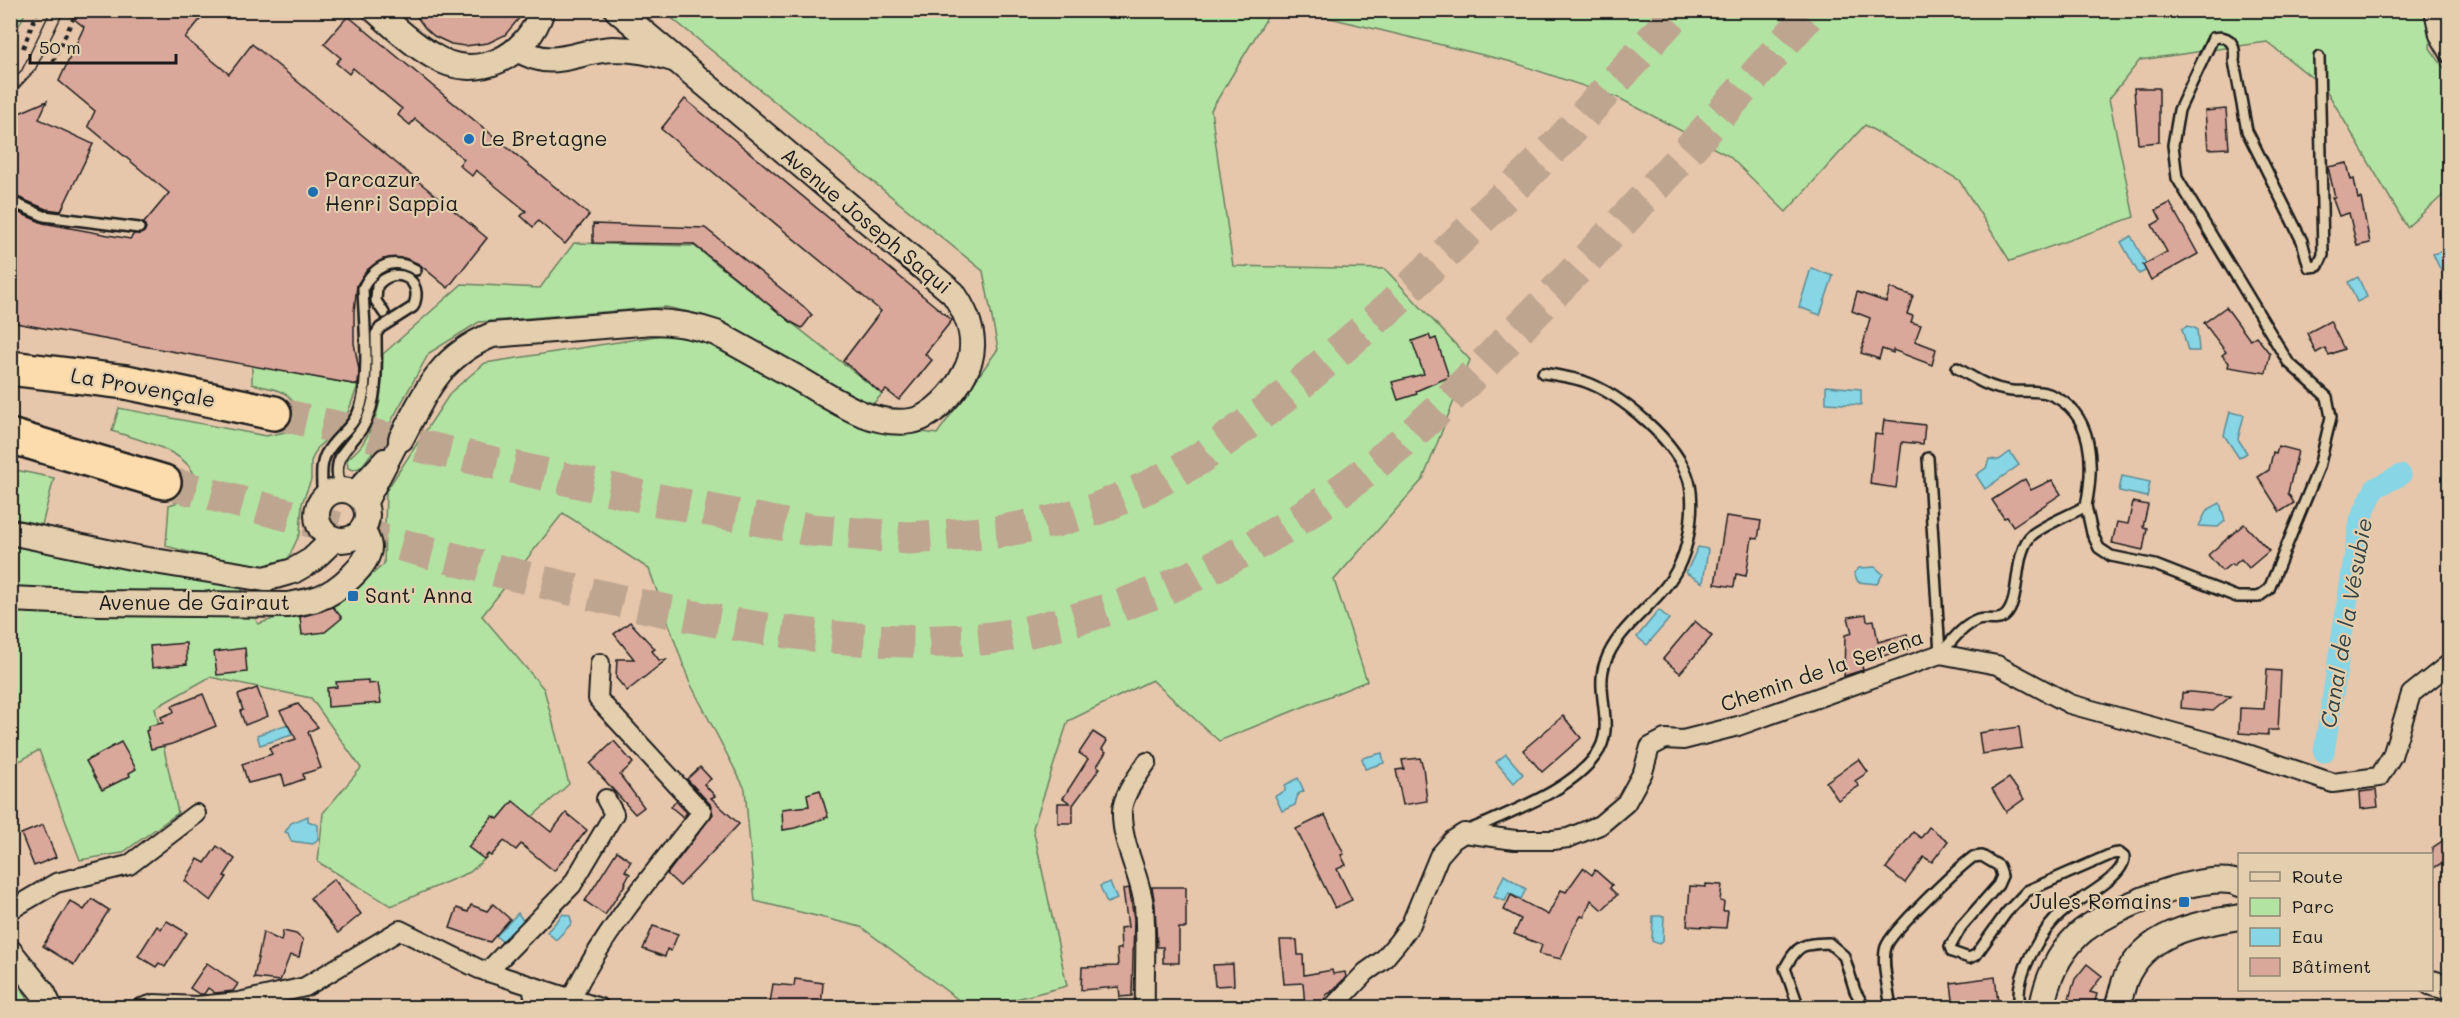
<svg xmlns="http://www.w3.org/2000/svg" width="2460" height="1018" font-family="Mali,sans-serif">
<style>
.green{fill:#b3e3a2;stroke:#68805f;stroke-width:1.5}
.water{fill:#87d5e5;stroke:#5c8b95;stroke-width:1.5}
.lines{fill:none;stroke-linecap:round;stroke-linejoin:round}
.canal{stroke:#87d5e5;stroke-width:21}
.building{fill:#daa79b;stroke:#1c1c1c;stroke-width:1.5}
.motorway-tunnel{stroke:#bea58f;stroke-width:33;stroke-dasharray:33 16;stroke-linecap:butt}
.service-casing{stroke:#1c1c1c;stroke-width:14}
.minor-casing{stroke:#1c1c1c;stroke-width:22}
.tertiary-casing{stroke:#1c1c1c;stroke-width:28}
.motorway-casing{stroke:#1c1c1c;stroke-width:38}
.path{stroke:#1c1c1c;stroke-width:4;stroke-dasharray:4.5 4.5;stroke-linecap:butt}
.service{stroke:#e3cead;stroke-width:9}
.minor{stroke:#e3cead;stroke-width:18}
.tertiary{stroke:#e3cead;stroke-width:24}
.motorway{stroke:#fcdcac;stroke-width:33}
.tram{stroke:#1c1c1c;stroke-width:1.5}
.poi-dot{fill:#1f6fb2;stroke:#e3cead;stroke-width:2}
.labels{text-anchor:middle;stroke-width:4.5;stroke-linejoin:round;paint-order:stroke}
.poi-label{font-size:21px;fill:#1c1c1c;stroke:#e3cead;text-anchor:start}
.street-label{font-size:21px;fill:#1c1c1c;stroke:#e3cead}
.water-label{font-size:22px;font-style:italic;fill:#314144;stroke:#e3cead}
</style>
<rect width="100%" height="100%" fill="#e7c7ac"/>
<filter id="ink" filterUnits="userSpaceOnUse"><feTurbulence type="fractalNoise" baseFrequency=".0167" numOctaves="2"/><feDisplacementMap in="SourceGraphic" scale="12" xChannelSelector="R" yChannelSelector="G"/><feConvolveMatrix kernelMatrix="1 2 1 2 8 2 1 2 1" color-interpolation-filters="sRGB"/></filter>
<g filter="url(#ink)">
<g class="green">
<polygon points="11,10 26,11 11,42 10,11"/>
<polygon points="663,11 1271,11 1211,110 1233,266 1385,269 1470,360 1423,479 1334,580 1367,681 1219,741 1152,680 1068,721 1033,828 1067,986 985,1007 968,1007 861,927 755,901 745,789 689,681 649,569 563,513 482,616 544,689 569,784 470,872 391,906 318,862 323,813 361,768 311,698 210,677 155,708 178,813 122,853 80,860 39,750 11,766 10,552 14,543 238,581 258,624 351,593 384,564 386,491 451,392 485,363 688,331 868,425 937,434 998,349 983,271"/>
<polygon points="1301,11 2433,11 2430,48 2449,75 2449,190 2407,227 2325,88 2267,42 2140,60 2109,99 2134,217 2010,261 1959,180 1865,125 1786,212 1729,156 1619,98 1512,62"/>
<path d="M574 243 694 246 882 394 872 405 702 315 666 307 479 322 429 353 378 445 361 467 353 470 348 468 347 460C352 454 359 450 363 443 382 414 382 388 383 354L462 284 540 288Z"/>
<path d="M252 365 358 385 344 423 318 447 311 461V480L302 503 300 533 287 561 260 571 166 546 169 505C182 501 199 498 196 481 192 451 136 439 112 431L119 408 266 436 285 432 295 425C302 392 278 390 252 384Z"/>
<polygon points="11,469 54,478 42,525 11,518"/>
<polygon points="11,969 32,1007 11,1007"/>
</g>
<g class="water">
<polygon points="2131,236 2149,269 2139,274 2121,242"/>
<polygon points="2445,250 2449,262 2450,275 2444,277 2433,254"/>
<polygon points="1811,268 1833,276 1820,315 1799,307"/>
<polygon points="2358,277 2367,297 2357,302 2348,282"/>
<polygon points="2188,326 2197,329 2199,351 2188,351 2182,329"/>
<polygon points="1826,386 1861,389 1861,405 1826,403"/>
<polygon points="2230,412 2244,415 2238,439 2247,453 2239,458 2224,435"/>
<polygon points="2010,452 2019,465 1985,489 1976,475 1986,468 1989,459 1999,460"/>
<polygon points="2122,476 2150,482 2147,497 2119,491"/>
<polygon points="2220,503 2225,521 2218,527 2199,526 2207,510"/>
<polygon points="1698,547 1708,549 1703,583 1686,573"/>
<polygon points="1875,567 1883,574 1877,584 1858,582 1854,573 1859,568"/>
<polygon points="1659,610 1669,619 1647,645 1637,637"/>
<polygon points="288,724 292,735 260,745 257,735"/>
<polygon points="1382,753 1384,763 1365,769 1362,758"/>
<polygon points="1506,754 1523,774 1514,783 1496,762"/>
<polygon points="1298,778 1304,791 1298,794 1295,805 1282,811 1275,796 1285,791 1285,785"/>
<polygon points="308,816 308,821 318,825 318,839 313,844 291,841 288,833 285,832 291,823"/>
<polygon points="1504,875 1526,889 1521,899 1509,893 1505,901 1494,897"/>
<polygon points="1110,882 1117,899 1107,903 1100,886"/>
<polygon points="518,913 524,922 505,944 496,936"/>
<polygon points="563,914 570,916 572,923 556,940 547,932"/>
<polygon points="1653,916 1664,916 1663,941 1659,944 1652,941"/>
</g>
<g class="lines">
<polyline class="canal" points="2324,752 2360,520 2375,488 2401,475"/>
</g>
<g class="building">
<polygon points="63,10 208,10 185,38 229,74 252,44 487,238 448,288 419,264 404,258 383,259 367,270 357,285 354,312 354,343 359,370 358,385 10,322 10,209 43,223 130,239 134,234 144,232 146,228 144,223 169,193 88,126 95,111 59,81 84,27"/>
<polygon points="412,10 526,10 505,35 488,43 465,46 451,44 434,36 425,28"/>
<polygon points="348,16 589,215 565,244 538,221 533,227 521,216 526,211 476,170 472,176 459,165 464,159 415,119 410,125 398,115 402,109 353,68 349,74 336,63 341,58 324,44"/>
<polygon points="2134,88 2159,88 2159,142 2138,144"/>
<polygon points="685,99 952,320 925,354 932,360 899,400 886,390 882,394 843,361 881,311 661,129"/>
<polygon points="47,101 39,119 93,144 61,211 46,209 10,194 10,117"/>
<polygon points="2226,109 2229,148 2208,149 2205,111"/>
<polygon points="2347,163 2351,180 2354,179 2358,199 2361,198 2370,243 2357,246 2349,213 2339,216 2332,197 2335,197 2328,167"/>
<polygon points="2170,203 2198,254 2151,280 2143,265 2167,252 2152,225 2161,220 2156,210"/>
<polygon points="593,224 705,228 803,306 812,315 802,328 791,322 693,244 593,243"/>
<polygon points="1890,288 1913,296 1907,314 1913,316 1911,322 1921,325 1915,341 1936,349 1932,365 1893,350 1893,353 1882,349 1879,359 1861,353 1870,318 1852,311 1857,292 1886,302"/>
<polygon points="2226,307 2250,340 2256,336 2270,354 2266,373 2228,367 2229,363 2222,355 2226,352 2204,323"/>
<polygon points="2330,321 2344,349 2329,355 2325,348 2316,353 2307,333"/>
<polygon points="1429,335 1431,340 1436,338 1449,377 1416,391 1417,394 1398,400 1392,382 1424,374 1412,341"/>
<polygon points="1884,420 1925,425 1923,444 1902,442 1896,488 1870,484 1875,434 1882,435"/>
<polygon points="2278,446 2298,451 2288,493 2294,503 2280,512 2258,477 2269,470 2273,452 2276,453"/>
<polygon points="2025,479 2031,490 2052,480 2061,494 2013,526 2007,517 2004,518 1992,500"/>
<polygon points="2133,502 2148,505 2143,527 2147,528 2143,550 2112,543 2117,522 2128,524"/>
<polygon points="1726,516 1761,521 1758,539 1752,538 1746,576 1736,574 1734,587 1715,584"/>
<polygon points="2244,524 2269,551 2249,568 2241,559 2233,566 2231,564 2222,571 2208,555"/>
<polygon points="333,607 342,618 325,632 302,635 300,617"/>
<polygon points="1866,614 1867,621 1874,620 1878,642 1907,634 1912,648 1861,662 1863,670 1844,676 1845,635 1852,633 1848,617"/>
<polygon points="1695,621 1712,636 1680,673 1663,659"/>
<polygon points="630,622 655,649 652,651 659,660 666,660 627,691 616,678 617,659 634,659 614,634"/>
<polygon points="186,643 187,664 152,668 150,646"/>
<polygon points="245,648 247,672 217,675 214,652"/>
<polygon points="2267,670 2281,671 2278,730 2268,730 2268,735 2239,733 2240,708 2264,709"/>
<polygon points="368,680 368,684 378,683 381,703 328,707 327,688 337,687 336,682"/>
<polygon points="257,688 268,716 245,725 240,711 243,710 238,695"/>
<polygon points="2190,692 2191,692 2231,696 2213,711 2181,708 2182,693"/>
<polygon points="203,694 216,726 172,744 151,749 146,731 148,730 148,726 163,723 161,717 174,712 172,706"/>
<polygon points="298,704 318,727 308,732 321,768 303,774 304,779 285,786 282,775 248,783 242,764 272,754 269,748 296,739 280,711"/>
<polygon points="1563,716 1581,738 1542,772 1523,750"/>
<polygon points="2019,727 2022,748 1982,754 1979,733"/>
<polygon points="1093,732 1107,741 1102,749 1106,752 1097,766 1100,768 1073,805 1073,823 1058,823 1058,803 1070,803 1063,798 1088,759 1079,753"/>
<polygon points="614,741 633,763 620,775 644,807 635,814 590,764"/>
<polygon points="121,742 136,769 129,773 130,776 102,790 86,761"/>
<polygon points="1420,758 1423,767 1427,801 1403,805 1396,770 1404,769 1402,760"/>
<polygon points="1859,759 1868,772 1855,781 1859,786 1838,800 1826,782"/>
<polygon points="700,767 711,779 704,784 715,796 711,798 739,824 680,886 667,874 713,814 710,804 687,779"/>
<polygon points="2009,778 2024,799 2006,812 1992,789"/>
<polygon points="820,790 828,817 795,828 783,830 782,809 809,806 807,794"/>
<polygon points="2376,790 2378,807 2361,809 2360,792"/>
<polygon points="513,801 551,832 566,813 587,830 554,871 521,844 516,850 504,841 491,856 488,854 484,859 468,847 493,816 498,819"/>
<polygon points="676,801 687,813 683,817 671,807"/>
<polygon points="1325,815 1344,854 1341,855 1346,865 1337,869 1352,900 1335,908 1296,829"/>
<polygon points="43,825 56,857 34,866 21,834"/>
<polygon points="1929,827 1948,841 1932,862 1924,857 1905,883 1886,868 1913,832 1921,838"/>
<polygon points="2450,836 2450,858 2432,869 2432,848"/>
<polygon points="217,846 235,859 224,876 227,877 211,901 185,881 198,859 205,863"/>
<polygon points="617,851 631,861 625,871 630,874 625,882 626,883 605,915 585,901"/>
<polygon points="1583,868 1592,875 1595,870 1612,885 1610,888 1617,895 1602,910 1591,900 1584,917 1581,916 1574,927 1561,959 1539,954 1542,945 1514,934 1521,919 1504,910 1511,895 1548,915 1561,890 1566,892"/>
<polygon points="334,879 361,914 338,933 310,898"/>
<polygon points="1706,884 1722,885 1720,901 1724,902 1723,911 1728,911 1726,928 1687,926 1690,886 1706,887"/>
<polygon points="1152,887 1186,887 1186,928 1179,928 1179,963 1163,963 1163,947 1157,947 1155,905"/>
<polygon points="1129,888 1134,919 1132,996 1120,997 1119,987 1081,990 1082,967 1118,966 1117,949 1121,949 1120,928 1128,927 1123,889"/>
<polygon points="92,899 109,910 74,965 43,946 70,901 84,910"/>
<polygon points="493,904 510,919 490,942 450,928 457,908 468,912 471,905 487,911"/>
<polygon points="167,921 187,933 165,967 159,963 156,967 138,956 157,926 161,929"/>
<polygon points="653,926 678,934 671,951 667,949 665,957 643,949"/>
<polygon points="283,931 296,934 303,940 299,957 290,955 280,981 254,978 263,932 281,941"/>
<polygon points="1280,940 1297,940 1298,955 1303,955 1304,975 1332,970 1333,974 1345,972 1346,977 1330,993 1327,994 1322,1004 1305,1006 1303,983 1284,984"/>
<polygon points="207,963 238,984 233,991 215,993 208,988 204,994 199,994 190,988"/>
<polygon points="1233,964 1234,985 1215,986 1213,965"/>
<polygon points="2087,964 2102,976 2090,992 2097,994 2093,1008 2066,1008 2075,979"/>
<polygon points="1995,977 1998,1002 1986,1003 1987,1008 1954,1008 1951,983"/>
<polygon points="795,979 823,983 821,1008 770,1003 773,984 794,986"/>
</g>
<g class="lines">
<g class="motorway-tunnel">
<polyline points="274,413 654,499 811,530 909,538 997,532 1055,521 1094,510 1150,486 1199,459 1287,395 1390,307 1560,142 1679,10"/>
<path d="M164 482C272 511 380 539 488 568 643 608 805 649 968 640 1006 638 1043 629 1080 618 1214 580 1339 504 1440 408 1474 375 1507 340 1541 306 1635 211 1724 111 1813 10"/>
</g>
<defs>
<g id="service">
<polyline points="10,201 44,216 139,228"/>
<polyline points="1928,458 1940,654"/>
<path d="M344 490C338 481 336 475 338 464 341 450 357 438 364 425 379 398 376 365 376 334L380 328 413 307C426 280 395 263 377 286L376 301 384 313"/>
<path d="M322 500C323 485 319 467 326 454 336 435 354 429 361 405 370 373 364 322 363 288 374 266 392 256 416 270"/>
<path d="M2086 506 2092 533 2099 548 2111 556 2155 565 2237 597H2258L2269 589 2319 467 2331 417 2327 397 2288 362 2177 178 2173 145 2179 110 2213 38C2231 34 2236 46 2234 61L2247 131 2302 241 2309 267 2318 266 2323 255 2319 57"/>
<path d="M1940 654C1951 642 1962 626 1978 620 1986 617 1997 623 2005 616 2022 601 2012 551 2033 534 2048 523 2070 515 2086 506 2094 466 2095 412 2049 394 2038 390 2023 392 2012 391 1991 389 1975 379 1957 368"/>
<path d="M1468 831C1476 826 1485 824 1493 820 1527 805 1574 786 1596 755 1617 727 1594 693 1605 663 1619 622 1665 601 1681 561 1690 540 1695 503 1689 481 1678 442 1621 394 1583 381 1570 377 1556 375 1543 373"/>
<path d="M1799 1008 1785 968C1798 944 1802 944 1829 943L1844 956 1855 991 1865 1008"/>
<path d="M1891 1008C1889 992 1881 962 1886 947 1891 931 1956 870 1973 857L1982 856 1999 866 2002 876 1998 885 1961 927 1950 947 1952 952 1969 958 1976 955 2006 913 2027 891 2112 854 2119 853 2124 857C2125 877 2079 899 2064 911 2042 928 2011 980 2021 1008"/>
</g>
<g id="minor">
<polyline points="2434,10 2439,35 2450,54"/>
<polyline points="353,492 384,458"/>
<polyline points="366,506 401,439"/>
<polyline points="10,910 56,883 129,865 196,814"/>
<polyline points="487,972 572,885 614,814 606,799"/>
<polyline points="532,986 536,1008"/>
<path d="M571 998C605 930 655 871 702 812L598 699 600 663"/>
<polyline points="141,1008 154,1004 197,1006 239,1002 305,987 400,930 479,969 600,1008"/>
<path d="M1145 1008C1144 974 1147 939 1144 906 1140 874 1121 844 1122 811 1123 794 1138 776 1147 762"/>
<polyline points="1332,1008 1366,972 1383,960 1398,942 1411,924 1439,856 1453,840 1464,833 1515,840 1553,840 1568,838 1600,825 1626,803 1643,772 1650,747 1665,739 1683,740 1738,726 1940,654 1997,665 2070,704 2230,748 2333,783 2379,777 2392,756 2411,694 2450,663"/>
</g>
<g id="tertiary">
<path d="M375 10C393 26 412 44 433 56 476 83 528 57 542 10"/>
<path d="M518 49C553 72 577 50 613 49 633 49 655 53 673 59"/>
<path d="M401 439C427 390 439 357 492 335L653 322C675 322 695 326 716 333 743 348 770 363 797 378 831 397 869 427 911 421 932 418 955 392 964 374 980 347 970 317 953 293L617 10"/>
<circle cx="342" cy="515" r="25"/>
<polyline points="10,532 136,558 265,579 293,571 312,560 334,539"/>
<path d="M10 599 100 603 287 605C298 603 308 602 319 598 335 593 369 566 369 547 369 541 365 535 362 530"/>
<polyline points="10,952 43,993 50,1008"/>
<polyline points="2432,983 2450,988"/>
<path d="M2042 1008C2046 981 2058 954 2078 935 2103 911 2208 868 2240 884"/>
<path d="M2117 1008C2120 999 2122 989 2125 980 2144 933 2195 924 2240 917"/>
</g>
<g id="motorway">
<polyline points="10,368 126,382 274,413"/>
<polyline points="10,436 164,482"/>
</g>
</defs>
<use href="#service" class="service-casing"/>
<use href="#minor" class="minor-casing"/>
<use href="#tertiary" class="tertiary-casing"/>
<use href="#motorway" class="motorway-casing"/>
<g class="path">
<polyline points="23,48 38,10"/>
<polyline points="53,62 73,19"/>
</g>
<use href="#service" class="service"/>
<use href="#minor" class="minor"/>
<use href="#tertiary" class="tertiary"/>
<use href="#motorway" class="motorway"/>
<g class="tram">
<polyline points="10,82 22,70 51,10"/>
<polyline points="10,97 35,70 64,11"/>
</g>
</g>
</g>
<g class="poi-dot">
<circle cx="469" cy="139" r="6"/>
<circle cx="313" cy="192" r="6"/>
<rect x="347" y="590" width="12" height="12" rx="3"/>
<rect x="2178" y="896" width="12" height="12" rx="3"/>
</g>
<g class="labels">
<g class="poi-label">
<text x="481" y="146">Le Bretagne</text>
<text x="325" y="187">Parcazur<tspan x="325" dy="24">Henri Sappia</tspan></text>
<text x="365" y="603">Sant' Anna</text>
<text x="2172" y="909" text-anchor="end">Jules Romains</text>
</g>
<g class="street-label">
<text transform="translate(866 221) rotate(40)" y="7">Avenue Joseph Saqui</text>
<text transform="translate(143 388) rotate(10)" y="7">La Provençale</text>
<text x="194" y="610">Avenue de Gairaut</text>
<text transform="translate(1822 671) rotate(-19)" y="7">Chemin de la Serena</text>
</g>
<g class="water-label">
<text transform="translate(2346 623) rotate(-80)" y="8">Canal de la Vésubie</text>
</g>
</g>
<rect width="2460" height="1018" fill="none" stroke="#e3cead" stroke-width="36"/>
<rect x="18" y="18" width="2424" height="982" fill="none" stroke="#1c1c1c" stroke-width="2" filter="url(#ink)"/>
<rect x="2238" y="853" width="195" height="138" fill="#e3cead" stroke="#938773" stroke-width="1.5"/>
<rect x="2250" y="872" width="30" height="9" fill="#e3cead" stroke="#938773" stroke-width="1.5"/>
<text x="2292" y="883" font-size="18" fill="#1c1c1c">Route</text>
<rect x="2250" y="898" width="30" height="18" fill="#b3e3a2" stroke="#938773" stroke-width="1.5"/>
<text x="2292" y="913" font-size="18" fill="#1c1c1c">Parc</text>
<rect x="2250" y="928" width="30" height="18" fill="#87d5e5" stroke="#938773" stroke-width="1.5"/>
<text x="2292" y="943" font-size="18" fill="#1c1c1c">Eau</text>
<rect x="2250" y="958" width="30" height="18" fill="#daa79b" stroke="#938773" stroke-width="1.5"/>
<text x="2292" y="973" font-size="18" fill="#1c1c1c">Bâtiment</text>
<path d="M30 54v9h146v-9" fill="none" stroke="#1c1c1c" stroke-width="3"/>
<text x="39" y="54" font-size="18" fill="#1c1c1c" stroke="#e3cead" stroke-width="4.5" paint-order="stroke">50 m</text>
</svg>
